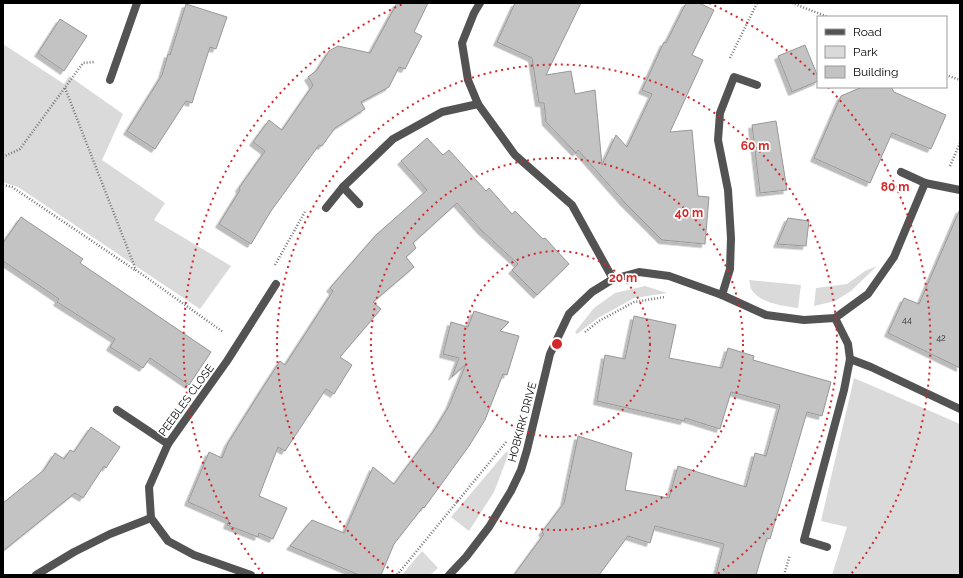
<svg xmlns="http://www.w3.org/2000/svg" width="963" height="578" font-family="Raleway,sans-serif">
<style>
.green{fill:#dadada}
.building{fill:#c3c3c3;stroke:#979797;filter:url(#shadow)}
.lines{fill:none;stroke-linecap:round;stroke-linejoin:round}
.path{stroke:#757575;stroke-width:2.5;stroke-dasharray:1 2;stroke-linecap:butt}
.service{stroke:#535353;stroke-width:8}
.minor{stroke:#535353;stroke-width:8}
.ring{fill:none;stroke:#d62828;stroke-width:2;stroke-dasharray:2 4}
.labels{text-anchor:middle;stroke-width:3.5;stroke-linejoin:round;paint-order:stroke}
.number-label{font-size:9px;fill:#313131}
.street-label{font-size:11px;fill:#000;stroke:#fff}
.centre{fill:#d62828;stroke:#fff;stroke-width:2}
.ring-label{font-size:12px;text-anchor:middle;font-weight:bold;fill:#d62828;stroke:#fff;stroke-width:3.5;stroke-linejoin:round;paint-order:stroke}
</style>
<defs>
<filter id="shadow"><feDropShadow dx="-3.5" dy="3.5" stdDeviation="0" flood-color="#0004"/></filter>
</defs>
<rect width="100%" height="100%" fill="#fff"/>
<g class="green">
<polygon points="3,44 64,84 69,76 123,114 102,160 165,203 154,220 231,266 200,309 18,187 3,182"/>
<polygon points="877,266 851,291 835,301 814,306 816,288 847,284 865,271"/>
<path d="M749 280 801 285 798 308C784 306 760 304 751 289 750 287 750 282 749 280Z"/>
<polygon points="645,286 667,293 634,298 598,318 577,334 575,332 594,308 615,293"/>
<polygon points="854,378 960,424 960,575 832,575 847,527 821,521"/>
<polygon points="506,452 509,453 494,492 469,531 451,517"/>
<polygon points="422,551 438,568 430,575 402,575"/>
</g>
<g class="building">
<polygon points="397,3 428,3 414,32 422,36 405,69 399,67 389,87 361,102 365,109 335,128 322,146 319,145 271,211 251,244 219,224 240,190 239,188 265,151 253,142 269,120 282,130 313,85 308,77 317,70 329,51 338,46 370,53"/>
<polygon points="515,3 581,3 546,75 571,71 575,94 595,90 602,165 616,135 627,147 652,94 642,90 664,42 666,43 686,3 699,3 714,10 692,55 703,60 670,132 692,130 698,196 709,197 705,244 662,240 625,203 578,150 576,153 546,122 544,103 539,103 532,58 497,42"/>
<polygon points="186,4 227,17 216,49 210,47 192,103 186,101 155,149 127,131 162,75 168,54 170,55"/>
<polygon points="60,19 87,36 64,71 38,53"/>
<polygon points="805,45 818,77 818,81 792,92 778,56"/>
<polygon points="862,87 891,87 894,92 946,115 931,149 892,133 870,183 814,158 841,96"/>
<polygon points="776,121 787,190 760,193 752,125"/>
<polygon points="427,138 443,155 449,150 486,191 489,188 512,214 515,211 543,239 545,238 569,264 537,295 512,270 518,264 481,230 457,203 413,243 416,248 406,257 414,267 373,302 381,309 340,357 352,365 334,394 326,389 285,451 278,447 259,496 287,508 273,539 259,533 258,537 227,525 229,520 188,502 209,452 222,458 228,443 262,389 280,361 285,365 333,291 330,288 376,235 427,190 401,161"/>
<polygon points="960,209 960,368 888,333 904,298 919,304"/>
<polygon points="21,217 83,259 80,263 211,352 189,385 150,358 143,368 110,347 115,339 57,302 59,299 3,261 3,243"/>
<polygon points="788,218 809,221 806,246 777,244"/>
<polygon points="474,311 509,322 500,331 519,336 507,375 503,374 485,420 469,446 424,508 423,507 394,544 381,575 359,575 290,546 312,520 344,533 373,467 394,484 435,429 449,406 466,364 452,377 459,358 443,354 451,322 468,327"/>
<polygon points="634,316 676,325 669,358 722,368 728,348 754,356 753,360 831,382 822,416 807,412 770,539 767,538 756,575 716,575 724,544 655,526 650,543 628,536 599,575 514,575 544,534 542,532 564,503 578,436 632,453 625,490 669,498 678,466 746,487 755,453 766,456 780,405 731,392 720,429 685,418 684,421 597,401 605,355 625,359"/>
<polygon points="91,427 120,447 106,468 104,466 83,498 75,493 3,551 3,503 44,470 55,453 64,459 70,450 74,452"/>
</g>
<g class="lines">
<g class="path">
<polyline points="792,3 828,17"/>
<polyline points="730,58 757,3"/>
<polyline points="946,75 960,80"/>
<polyline points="65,88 136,270 223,332"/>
<polyline points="3,157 20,149 83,63 95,62"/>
<polyline points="950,166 960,143"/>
<polyline points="3,185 12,187 135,270"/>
<polyline points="275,265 306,210"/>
<polyline points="585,332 599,321 634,302 665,297"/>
<polyline points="397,575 507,441"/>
<polyline points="784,575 790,555"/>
</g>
<g class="service">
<polyline points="850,359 871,367 960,409"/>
<polyline points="117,410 168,444"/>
</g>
<g class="minor">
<polyline points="480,3 474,13 462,43 468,80 478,104 515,155 572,205 613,279"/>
<polyline points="110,80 137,3"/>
<polyline points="901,172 925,183"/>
<polyline points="343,187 359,204"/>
<polyline points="326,208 343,187 393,139 442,112 478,104"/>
<polyline points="722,295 730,269 731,238 728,190 718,140 720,113 734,77 757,85"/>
<polyline points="827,547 804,540 844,390 850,359 848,344 835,318"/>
<polyline points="36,575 74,552 110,534 151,518"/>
<polyline points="251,575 194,555 168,541 151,518 149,487 168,444 227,361 276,284"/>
<polyline points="449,575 466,557 489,527 511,491 521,470 527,450 550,354 569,314 592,292 613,279 639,272 669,276 722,295 766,315 804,320 835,318 868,294 894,257 925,183 960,190"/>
</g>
</g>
<g class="ring">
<circle cx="557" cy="344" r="93"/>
<circle cx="557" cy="344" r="186"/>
<path d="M398 575A280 280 0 1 1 716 575"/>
<path d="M263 574A373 373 0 0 1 405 3M709 3A373 373 0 0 1 816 76M828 87A373 373 0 0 1 851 574"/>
</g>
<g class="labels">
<g class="number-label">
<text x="907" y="323">44</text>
<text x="941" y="341">42</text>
</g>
<g class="street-label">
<text transform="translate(186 400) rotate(-54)" y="4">PEEBLES CLOSE</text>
<text transform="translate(522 422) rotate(-75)" y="4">HOBKIRK DRIVE</text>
</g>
</g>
<circle cx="557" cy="344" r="6" class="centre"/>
<g class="ring-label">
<text x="755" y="150">60 m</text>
<text x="895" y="191">80 m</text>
<text x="689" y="217">40 m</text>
<text x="623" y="282">20 m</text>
</g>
<rect width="963" height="578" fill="none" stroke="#000000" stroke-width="8"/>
<rect x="817" y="16" width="130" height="72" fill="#ffffff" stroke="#999999"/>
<rect x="825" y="29" width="20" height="6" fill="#535353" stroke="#999999"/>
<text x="853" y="36" font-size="12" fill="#000000">Road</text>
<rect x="825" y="46" width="20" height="12" fill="#dadada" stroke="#999999"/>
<text x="853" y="56" font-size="12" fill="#000000">Park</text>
<rect x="825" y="66" width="20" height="12" fill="#c3c3c3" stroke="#999999"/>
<text x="853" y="76" font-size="12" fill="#000000">Building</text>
</svg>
